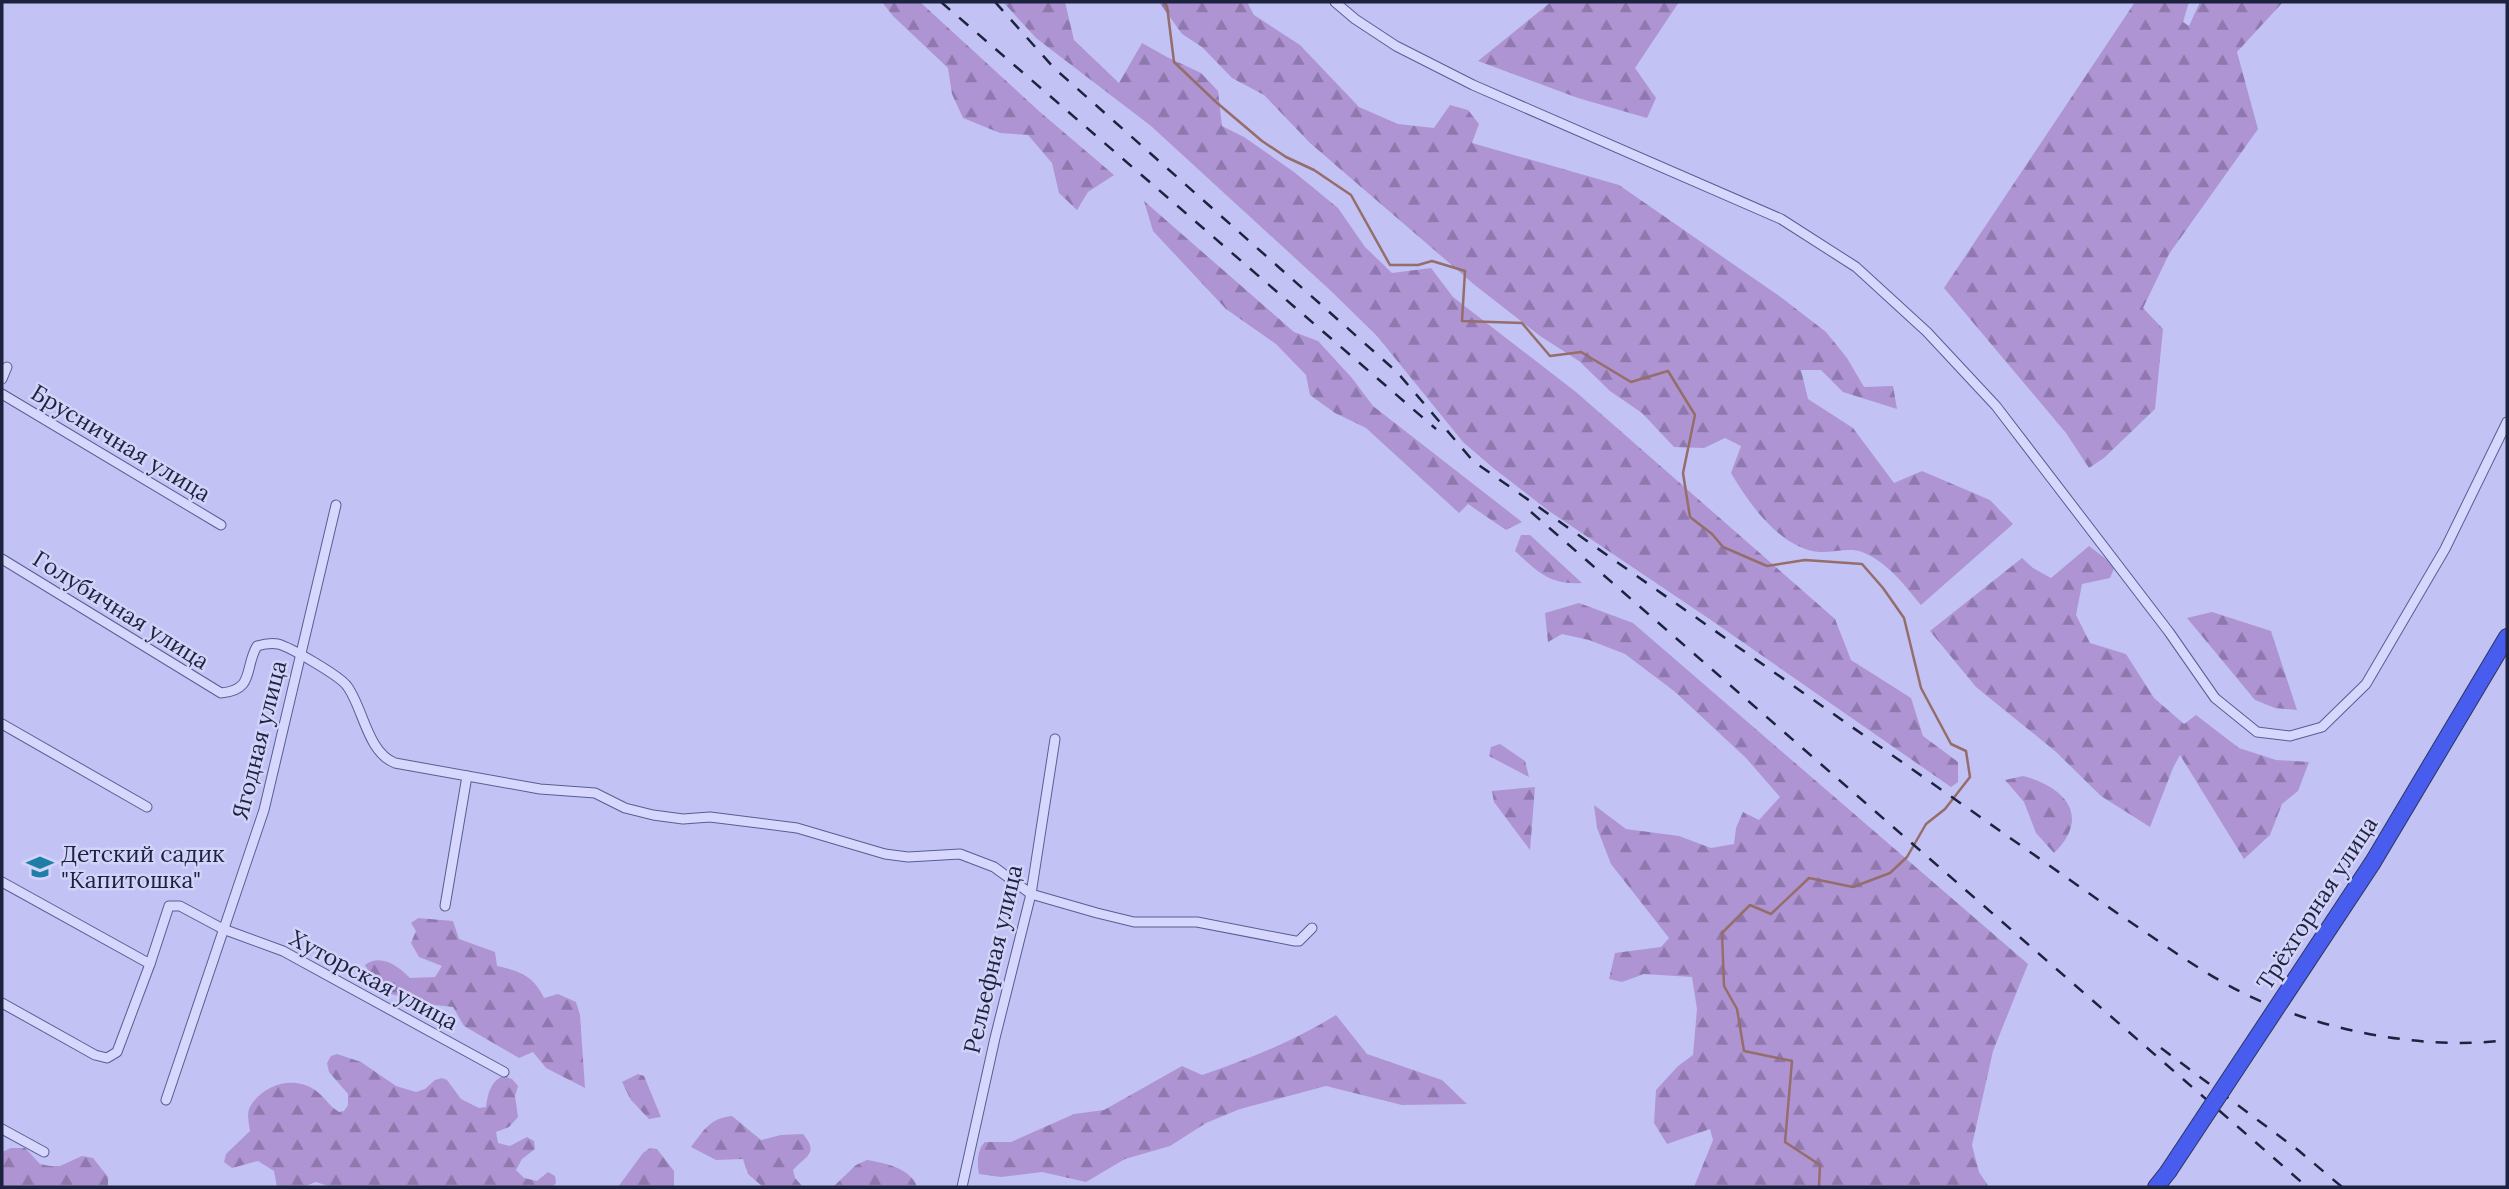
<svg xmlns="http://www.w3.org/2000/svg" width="2509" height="1189" font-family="Lora,serif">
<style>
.forest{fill:url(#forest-firs)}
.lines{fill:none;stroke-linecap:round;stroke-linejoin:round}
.stream{stroke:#956d6a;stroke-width:2.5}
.street-casing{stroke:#565f90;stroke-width:11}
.highway-casing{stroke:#2b365d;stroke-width:18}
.street{stroke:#d7d6fd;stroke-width:9}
.highway{stroke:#485ded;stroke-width:16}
.rail{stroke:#1c233e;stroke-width:2.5;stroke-dasharray:12 12;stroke-linecap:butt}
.highway-bridge-casing{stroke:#2b365d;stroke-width:18;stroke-linecap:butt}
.highway-bridge{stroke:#485ded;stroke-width:16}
.labels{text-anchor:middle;stroke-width:5;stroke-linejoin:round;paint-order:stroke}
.street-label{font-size:23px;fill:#1c233e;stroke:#d3d3fa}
.poi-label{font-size:23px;fill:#1c233e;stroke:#d3d3fa;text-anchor:start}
</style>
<defs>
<pattern id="forest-firs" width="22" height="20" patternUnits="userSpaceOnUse" patternTransform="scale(1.75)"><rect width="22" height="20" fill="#af94d3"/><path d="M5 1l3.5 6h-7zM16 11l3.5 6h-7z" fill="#8e78ad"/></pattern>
</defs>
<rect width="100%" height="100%" fill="#c2c2f4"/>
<g class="forest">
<polygon points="882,2 920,2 1040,112 1114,175 1088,192 1077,210 1059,193 1052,163 1028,135 1000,133 963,118 952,94 948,68 893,16"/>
<polygon points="1003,2 1065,2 1074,40 1119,83 1142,43 1167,57 1201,73 1218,91 1222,126 1244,137 1294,172 1338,208 1365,247 1392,273 1431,268 1453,297 1576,392 1835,619 1851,660 1911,698 1923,736 1958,762 1958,782 1951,787 1708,618 1549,511 1492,467 1463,442 1377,336 1331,291 1151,126 1036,38"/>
<path d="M1159 2H1247L1254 15 1300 45 1359 107 1398 124 1434 128 1450 105 1468 110 1479 124 1472 143 1619 185 1782 298 1826 332 1847 358 1864 387 1893 386 1897 409 1843 392 1821 370H1801L1808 399 1853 428 1894 483 1922 471 1990 500 2013 524 1921 605C1904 585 1888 562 1862 552 1850 547 1832 553 1819 552 1781 549 1749 504 1731 473L1741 446 1725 438 1704 448 1674 447 1642 413 1610 391 1579 361 1540 336 1476 286 1310 143 1264 95 1232 78 1202 47 1182 34Z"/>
<polygon points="1551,2 1679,2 1635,68 1656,98 1647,118 1578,98 1478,61"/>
<polygon points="2135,2 2189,2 2183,22 2189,26 2200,2 2283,2 2237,52 2258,129 2169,254 2143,308 2163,329 2155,409 2104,458 2089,468 2066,433 1944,288"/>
<polygon points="1144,201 1294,332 1318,341 1352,378 1373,406 1522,522 1506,530 1468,504 1459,513 1366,428 1335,413 1310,395 1306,375 1276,344 1226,309 1153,231"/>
<path d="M1521 535H1530L1582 583C1549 585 1538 572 1515 551Z"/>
<polygon points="2089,546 2115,566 2110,578 2082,584 2076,615 2090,643 2126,654 2154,698 2184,724 2196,715 2239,748 2276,760 2309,762 2298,791 2282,804 2270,835 2244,859 2180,755 2173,768 2150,827 2101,796 2055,751 1976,687 1930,631 2022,558 2033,568 2051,578"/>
<polygon points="1579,603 1633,623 2028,964 1993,1051 1972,1145 1979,1172 1989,1187 1694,1187 1713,1140 1710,1129 1667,1144 1654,1123 1656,1090 1678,1066 1693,1055 1697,1009 1692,977 1644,974 1622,982 1609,979 1615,953 1661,947 1669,938 1611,864 1597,828 1594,805 1626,829 1679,836 1711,848 1734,844 1736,828 1743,812 1759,820 1780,797 1746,758 1674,691 1625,654 1589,640 1562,634 1548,642 1545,613"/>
<polygon points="2212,612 2271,631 2297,710 2275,708 2255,700 2187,618"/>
<polygon points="1500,744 1525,761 1529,777 1489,756 1491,747"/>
<path d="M2023 776C2066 787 2091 817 2054 853L2036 833 2024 802 2005 780Z"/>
<polygon points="1535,787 1530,850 1494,802 1492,791"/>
<path d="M418 918 453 921 459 939 495 952 497 966C520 971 534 976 544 998L558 994 576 1002 580 1015 585 1088 546 1068 533 1052 519 1058 464 1026 453 1007 435 1005 391 994C383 982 371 977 365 965 381 953 398 966 410 978L435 977 442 966 419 957 411 943 416 931 411 923Z"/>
<path d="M1336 1015 1367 1054 1442 1080 1467 1104 1402 1105 1326 1086 1240 1109 1206 1123 1170 1146 1125 1159 1086 1182 1042 1172 1001 1177 979 1174C977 1164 977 1149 985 1142H1011L1074 1114 1104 1110 1182 1066 1202 1075C1249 1059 1294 1041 1336 1015Z"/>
<path d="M337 1054 361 1062 396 1086 416 1092 425 1089 435 1080 442 1078 447 1080 461 1099 479 1108 486 1107C488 1094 490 1082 503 1076L512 1079 518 1086 515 1096 518 1117 509 1127 496 1132 498 1143 510 1146 527 1137 534 1141 535 1149 522 1159 516 1170 524 1178 537 1181 548 1172 555 1176 556 1183 552 1187H331L316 1182 303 1187H277L274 1171 258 1161 232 1168 224 1162 226 1154 250 1131C249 1124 247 1115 249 1109 260 1086 292 1074 315 1090 324 1096 329 1106 339 1112L344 1111 348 1105V1094L329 1072 327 1063 331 1056Z"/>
<polygon points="638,1074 644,1076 661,1117 649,1119 631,1100 622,1082"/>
<path d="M732 1116 761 1140 781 1135 803 1134C820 1154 805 1156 793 1170L795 1178 802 1186 808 1187H763L748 1174 743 1159 716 1160 691 1147C704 1130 710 1118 732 1116Z"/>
<polygon points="11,1148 25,1148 40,1164 50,1166 60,1166 82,1156 93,1158 108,1177 108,1187 2,1187 2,1152"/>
<polygon points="650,1148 657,1149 674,1171 674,1187 618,1187 643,1153"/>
<path d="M867 1160C884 1163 911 1168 917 1187H833L856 1165Z"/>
</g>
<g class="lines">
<polyline class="stream" points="1164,2 1167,6 1174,62 1216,102 1262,141 1286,157 1314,170 1351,195 1390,265 1418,265 1432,261 1465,271 1462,321 1522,323 1550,356 1581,352 1631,382 1668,371 1695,415 1683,473 1690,517 1712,534 1723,547 1767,566 1805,560 1862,564 1883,588 1904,618 1921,688 1951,744 1966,751 1970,777 1945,809 1926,824 1907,857 1890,873 1853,887 1809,878 1771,914 1750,905 1722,933 1724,986 1737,1009 1744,1051 1792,1061 1785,1142 1820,1165 1819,1187"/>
<defs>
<g id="street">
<polyline points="1335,2 1355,19 1396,46 1473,85 1781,219 1856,267 1927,332 1996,406 2169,632 2215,698 2257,732 2290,736 2322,727 2366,684 2445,549 2507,422"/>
<polyline points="2,379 7,367"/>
<polyline points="2,394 221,525"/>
<path d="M2 559 221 693C255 690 244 668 257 646 264 644 271 643 278 644 290 647 340 676 347 686 363 707 367 752 395 763L540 789 595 793 625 808 653 815 683 819 710 817 797 828 885 854 908 857 960 854 994 867 1031 894 1097 913 1134 922H1197L1295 941H1299L1312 928"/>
<polyline points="2,724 147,807"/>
<polyline points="2,882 150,964 169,906 180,906 223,929 283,951 504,1072"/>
<polyline points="445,906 467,776"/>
<polyline points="2,1003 95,1055 107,1058 117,1052 150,964"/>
<polyline points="166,1100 264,810 336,505"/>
<polyline points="2,1129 44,1152"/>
<polyline points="962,1187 995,1038 1031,894 1055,739"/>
</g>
<g id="highway">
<polyline points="2373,862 2507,637"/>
<polyline points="2156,1187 2168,1172"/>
</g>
</defs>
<use href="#street" class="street-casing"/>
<use href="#highway" class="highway-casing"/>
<use href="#street" class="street"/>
<use href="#highway" class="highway"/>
<g class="rail">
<polyline points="941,2 1436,429"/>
<path d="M995 2 1054 68 1397 372 1473 461 2117 913C2159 941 2199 971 2243 993 2318 1030 2424 1051 2507 1040"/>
<polyline points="1531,512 2307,1187"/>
<polyline points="2161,1048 2298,1150 2342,1187"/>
</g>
<defs>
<polyline id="highway-bridge" points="2168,1172 2373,862"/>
</defs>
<use href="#highway-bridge" class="highway-bridge-casing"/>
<use href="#highway-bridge" class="highway-bridge"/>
</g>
<defs>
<symbol id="school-bare" viewBox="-9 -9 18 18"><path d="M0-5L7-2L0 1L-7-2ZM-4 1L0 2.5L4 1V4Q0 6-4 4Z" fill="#1e7ea7" stroke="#d3d3fa" stroke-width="2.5" paint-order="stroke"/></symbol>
</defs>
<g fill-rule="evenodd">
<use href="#school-bare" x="21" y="848" width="38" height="38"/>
</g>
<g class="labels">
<g class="street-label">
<text transform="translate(121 443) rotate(31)" y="8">Брусничная улица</text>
<text transform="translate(121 610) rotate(32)" y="8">Голубичная улица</text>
<text transform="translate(259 740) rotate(-76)" y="8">Ягодная улица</text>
<text transform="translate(2317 903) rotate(-57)" y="8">Трёхгорная улица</text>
<text transform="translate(993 959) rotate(-77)" y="8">Рельефная улица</text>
<text transform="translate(374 980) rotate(28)" y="8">Хуторская улица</text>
</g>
<g class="poi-label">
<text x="61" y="862">Детский садик<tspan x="61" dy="26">"Капитошка"</tspan></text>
</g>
</g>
<rect width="2509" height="1189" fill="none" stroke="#1c233e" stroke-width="7"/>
</svg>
